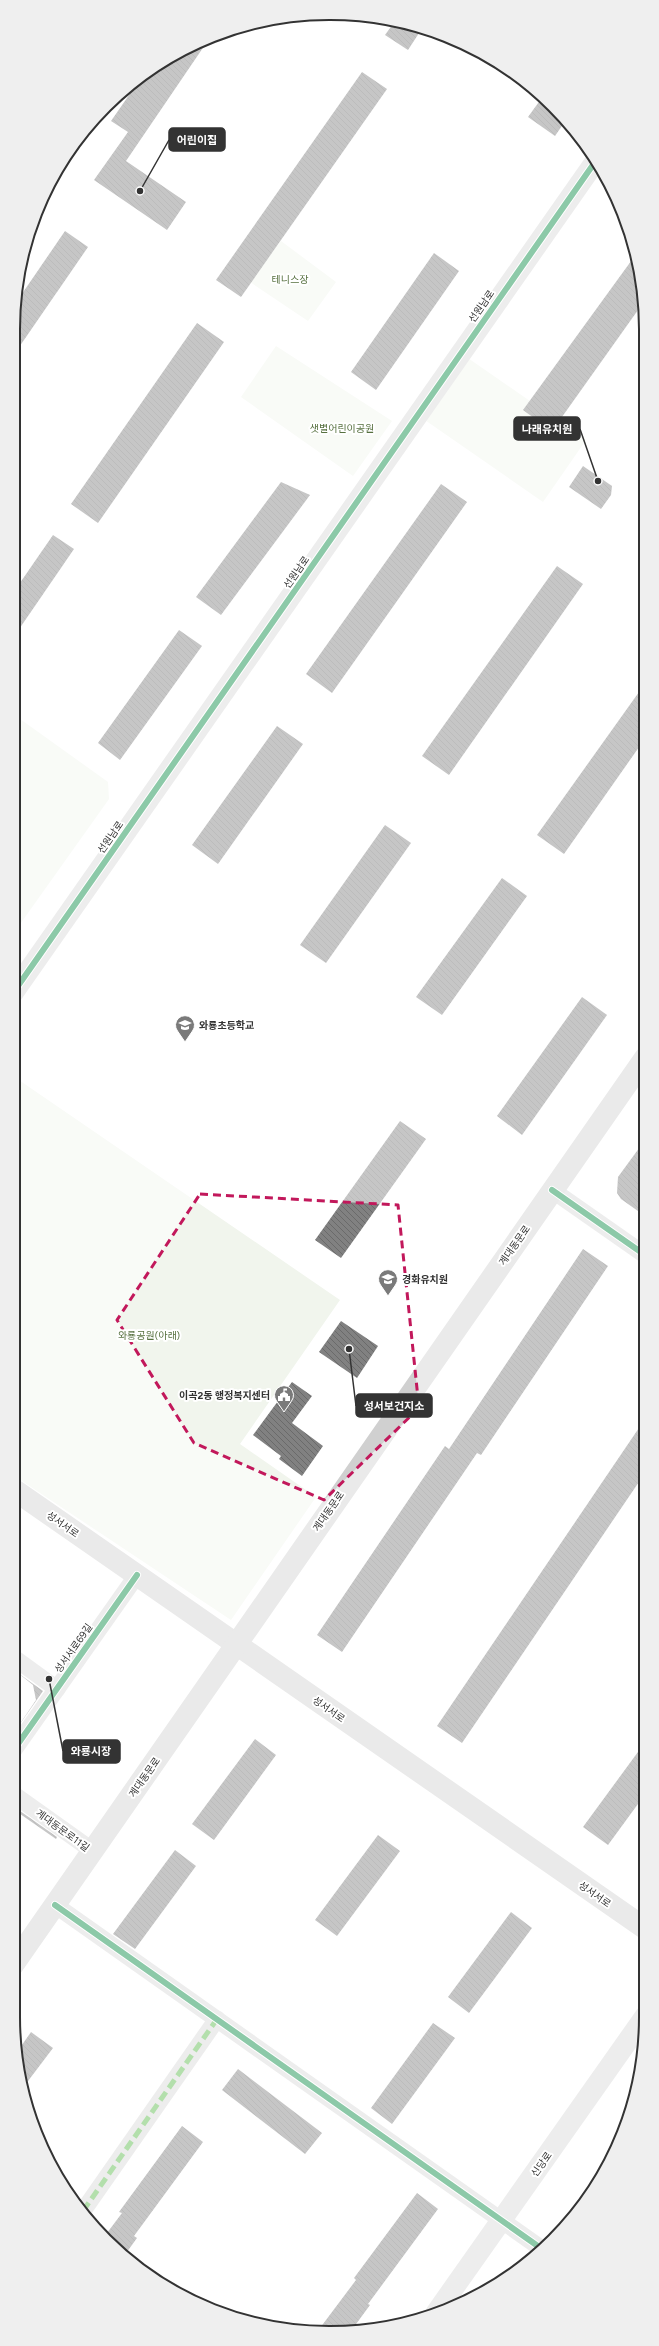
<svg xmlns="http://www.w3.org/2000/svg" width="659" height="2346" font-family="Figtree,'Noto Sans KR',sans-serif">
<style>
.park{fill:#f1f5ed}
.building{fill:url(#building-back-hatch)}
.lines{fill:none;stroke-linecap:round;stroke-linejoin:round}
.minor{stroke:#d7d7d7;stroke-width:17}
.tertiary{stroke:#d7d7d7;stroke-width:21}
.secondary{stroke:#d0d0d0;stroke-width:22}
.quiet{stroke:#58b947;stroke-width:5;stroke-dasharray:10 5;stroke-linecap:butt}
.cycleway-casing{stroke:#fff;stroke-width:8}
.cycleway{stroke:#00873e;stroke-width:6}
.marked{fill:none;stroke:#c2185b;stroke-width:3;stroke-dasharray:8 5;stroke-linejoin:round}
.labels{text-anchor:middle;stroke-width:4;stroke-linejoin:round;paint-order:stroke}
.park-label{font-size:10px;fill:#56703f;stroke:#fff}
.street-label{font-size:10px;fill:#333;stroke:#fff}
.poi-label{font-size:10px;font-weight:bold;fill:#333;stroke:#fff;text-anchor:start}
.rim{fill:none;stroke:#333;stroke-width:2}
.leader{fill:none;stroke:#333;stroke-width:1.5}
.callout-dot{fill:#333;stroke:#fff;stroke-width:1.5}
.callout{fill:#333;stroke:#333;stroke-width:1.5}
.callout-label{font-size:11px;text-anchor:middle;font-weight:bold;fill:#fff}
</style>
<defs>
<pattern id="building-back-hatch" width="6" height="6" patternUnits="userSpaceOnUse"><rect width="6" height="6" fill="#818181"/><path d="M-1 5l2 2M0 0l6 6M5-1l2 2" fill="none" stroke="#6a6a6a"/></pattern>
</defs>
<rect width="100%" height="100%" fill="#fff"/>
<g class="park">
<polygon points="281,241 336,282 308,321 250,282"/>
<polygon points="276,346 392,421 353,476 241,397"/>
<polygon points="465,356 586,440 543,502 422,418"/>
<polygon points="13,714 108,782 109,799 13,934"/>
<polygon points="13,1076 340,1300 240,1444 316,1497 231,1620 13,1475"/>
</g>
<g class="building">
<polygon points="395,21 421,30 408,50 385,35"/>
<polygon points="211,36 126,161 186,202 167,230 94,180 128,132 111,121 143,75 153,66"/>
<polygon points="362,72 387,89 241,297 216,280"/>
<polygon points="541,99 566,120 555,136 528,117"/>
<polygon points="65,231 88,247 13,356 15,304"/>
<polygon points="434,253 459,271 376,390 351,372"/>
<polygon points="634,257 643,288 643,303 552,431 523,410"/>
<polygon points="197,323 224,342 98,523 71,504"/>
<polygon points="583,466 612,486 611,495 601,509 569,487"/>
<polygon points="281,482 310,495 221,615 196,597"/>
<polygon points="441,484 467,502 332,693 306,674"/>
<polygon points="53,535 74,549 13,638 13,593"/>
<polygon points="557,566 583,584 449,775 422,756"/>
<polygon points="179,630 202,646 120,760 98,743"/>
<polygon points="644,685 644,740 564,854 537,835"/>
<polygon points="277,726 303,744 218,864 192,845"/>
<polygon points="385,825 411,843 326,963 300,945"/>
<polygon points="502,878 527,896 442,1015 416,997"/>
<polygon points="582,997 607,1015 522,1135 497,1116"/>
<polygon points="400,1121 426,1139 341,1258 315,1240"/>
<polygon points="645,1140 645,1216 621,1199 617,1193 618,1177"/>
<polygon points="583,1249 608,1266 481,1455 477,1453 342,1652 317,1635 445,1446 449,1449"/>
<polygon points="341,1321 378,1346 357,1378 319,1352"/>
<polygon points="292,1382 312,1396 292,1423 323,1446 302,1476 279,1459 281,1456 253,1435"/>
<polygon points="645,1419 645,1473 462,1743 437,1726"/>
<polygon points="18,1673 43,1691 13,1734 36,1700 33,1685"/>
<polygon points="255,1739 276,1755 214,1840 192,1824"/>
<polygon points="646,1741 646,1793 608,1845 583,1827"/>
<polygon points="13,1806 57,1837 56,1839 13,1809"/>
<polygon points="378,1835 400,1851 337,1936 315,1920"/>
<polygon points="175,1850 196,1866 135,1949 113,1934"/>
<polygon points="511,1912 532,1928 469,2013 448,1997"/>
<polygon points="433,2023 455,2038 392,2124 371,2108"/>
<polygon points="31,2032 53,2048 22,2089 17,2052"/>
<polygon points="238,2069 322,2133 305,2154 222,2090"/>
<polygon points="182,2126 203,2142 134,2236 137,2238 124,2256 104,2237 122,2213 119,2212"/>
<polygon points="417,2193 438,2209 368,2304 370,2305 351,2331 317,2332 356,2280 354,2278"/>
</g>
<g class="lines">
<g class="minor">
<polyline points="552,1190 645,1255"/>
<polyline points="13,1657 57,1689"/>
<polyline points="13,1751 137,1575"/>
<polyline points="13,1794 93,1851"/>
<polyline points="55,1905 542,2249"/>
<polyline points="83,2211 217,2019"/>
</g>
<g class="tertiary">
<polyline points="13,993 595,162"/>
<polyline points="436,2313 646,2015"/>
</g>
<g class="secondary">
<polyline points="13,1489 646,1929"/>
<polyline points="13,1965 645,1058"/>
</g>
<polyline class="quiet" points="83,2211 217,2019"/>
<defs>
<g id="cycleway">
<polyline points="13,993 595,162"/>
<polyline points="552,1190 645,1255"/>
<polyline points="13,1751 137,1575"/>
<polyline points="55,1905 542,2249"/>
</g>
</defs>
<use href="#cycleway" class="cycleway-casing"/>
<use href="#cycleway" class="cycleway"/>
</g>
<path d="M0 0H659V2346H0ZM200 1194 398 1205 419 1408 324 1500 194 1443 117 1320Z" fill="#fff" fill-opacity=".55" fill-rule="evenodd"/>
<path class="marked" d="M200 1194 398 1205 419 1408 324 1500 194 1443 117 1320Z"/>
<defs>
<symbol id="school-pin" viewBox="-11 -11 22 30"><path d="M0 17L-7.5 6A9.5 9.5 0 1 1 7.5 6Z" fill="#7a7a7a" stroke="#fff"/><path d="M0-5L7-2L0 1L-7-2ZM-4 1L0 2.5L4 1V4Q0 6-4 4Z" fill="#fff"/></symbol>
<symbol id="civic-pin" viewBox="-11 -11 22 30"><path d="M0 17L-7.5 6A9.5 9.5 0 1 1 7.5 6Z" fill="#7a7a7a" stroke="#fff"/><path d="M-.6-6.5H3V-4.5H.6V-3L4-1V1h2V6H-6V1h2V-1L-.6-3ZM-1.2 2.5V6h2.4V2.5Z" fill="#fff"/></symbol>
</defs>
<g fill-rule="evenodd">
<use href="#school-pin" x="174" y="1014" width="22" height="30"/>
<use href="#school-pin" x="377" y="1268" width="22" height="30"/>
<use href="#civic-pin" x="273" y="1384" width="22" height="30"/>
</g>
<g class="labels">
<g class="park-label">
<text x="290" y="283">테니스장</text>
<text x="342" y="432">샛별어린이공원</text>
<text x="149" y="1339">와룡공원(아래)</text>
</g>
<g class="street-label">
<text transform="translate(481 306) rotate(-55)" y="4">선원남로</text>
<text transform="translate(296 572) rotate(-55)" y="4">선원남로</text>
<text transform="translate(110 837) rotate(-55)" y="4">선원남로</text>
<text transform="translate(514 1245) rotate(-55)" y="4">계대동문로</text>
<text transform="translate(328 1511) rotate(-55)" y="4">계대동문로</text>
<text transform="translate(63 1524) rotate(35)" y="4">성서서로</text>
<text transform="translate(73 1648) rotate(-55)" y="4">성서서로69길</text>
<text transform="translate(329 1709) rotate(35)" y="4">성서서로</text>
<text transform="translate(144 1777) rotate(-55)" y="4">계대동문로</text>
<text transform="translate(63 1830) rotate(36)" y="4">계대동문로11길</text>
<text transform="translate(595 1894) rotate(35)" y="4">성서서로</text>
<text transform="translate(541 2164) rotate(-55)" y="4">신당로</text>
</g>
<g class="poi-label">
<text x="199" y="1029">와룡초등학교</text>
<text x="402" y="1283">경화유치원</text>
<text x="270" y="1399" text-anchor="end">이곡2동 행정복지센터</text>
</g>
</g>
<path d="M0 0H659V2346H0ZM329 20H330A309 309 0 0 1 639 329V2017A309 309 0 0 1 330 2326H329A309 309 0 0 1 20 2017V329A309 309 0 0 1 329 20Z" fill="#efefef" fill-rule="evenodd"/>
<path class="rim" d="M329 20H330A309 309 0 0 1 639 329V2017A309 309 0 0 1 330 2326H329A309 309 0 0 1 20 2017V329A309 309 0 0 1 329 20Z"/>
<path class="leader" d="M140 191L169 140M598 481L580 429M349 1349L356 1406M49 1679L63 1751"/>
<g class="callout-dot">
<circle cx="140" cy="191" r="4"/>
<circle cx="598" cy="481" r="4"/>
<circle cx="349" cy="1349" r="4"/>
<circle cx="49" cy="1679" r="4"/>
</g>
<g class="callout">
<rect x="169" y="128" width="56" height="23" rx="4"/>
<rect x="514" y="417" width="66" height="23" rx="4"/>
<rect x="356" y="1394" width="76" height="23" rx="4"/>
<rect x="63" y="1740" width="57" height="23" rx="4"/>
</g>
<g class="callout-label">
<text x="197" y="144">어린이집</text>
<text x="547" y="433">나래유치원</text>
<text x="394" y="1410">성서보건지소</text>
<text x="91" y="1755">와룡시장</text>
</g>
</svg>
